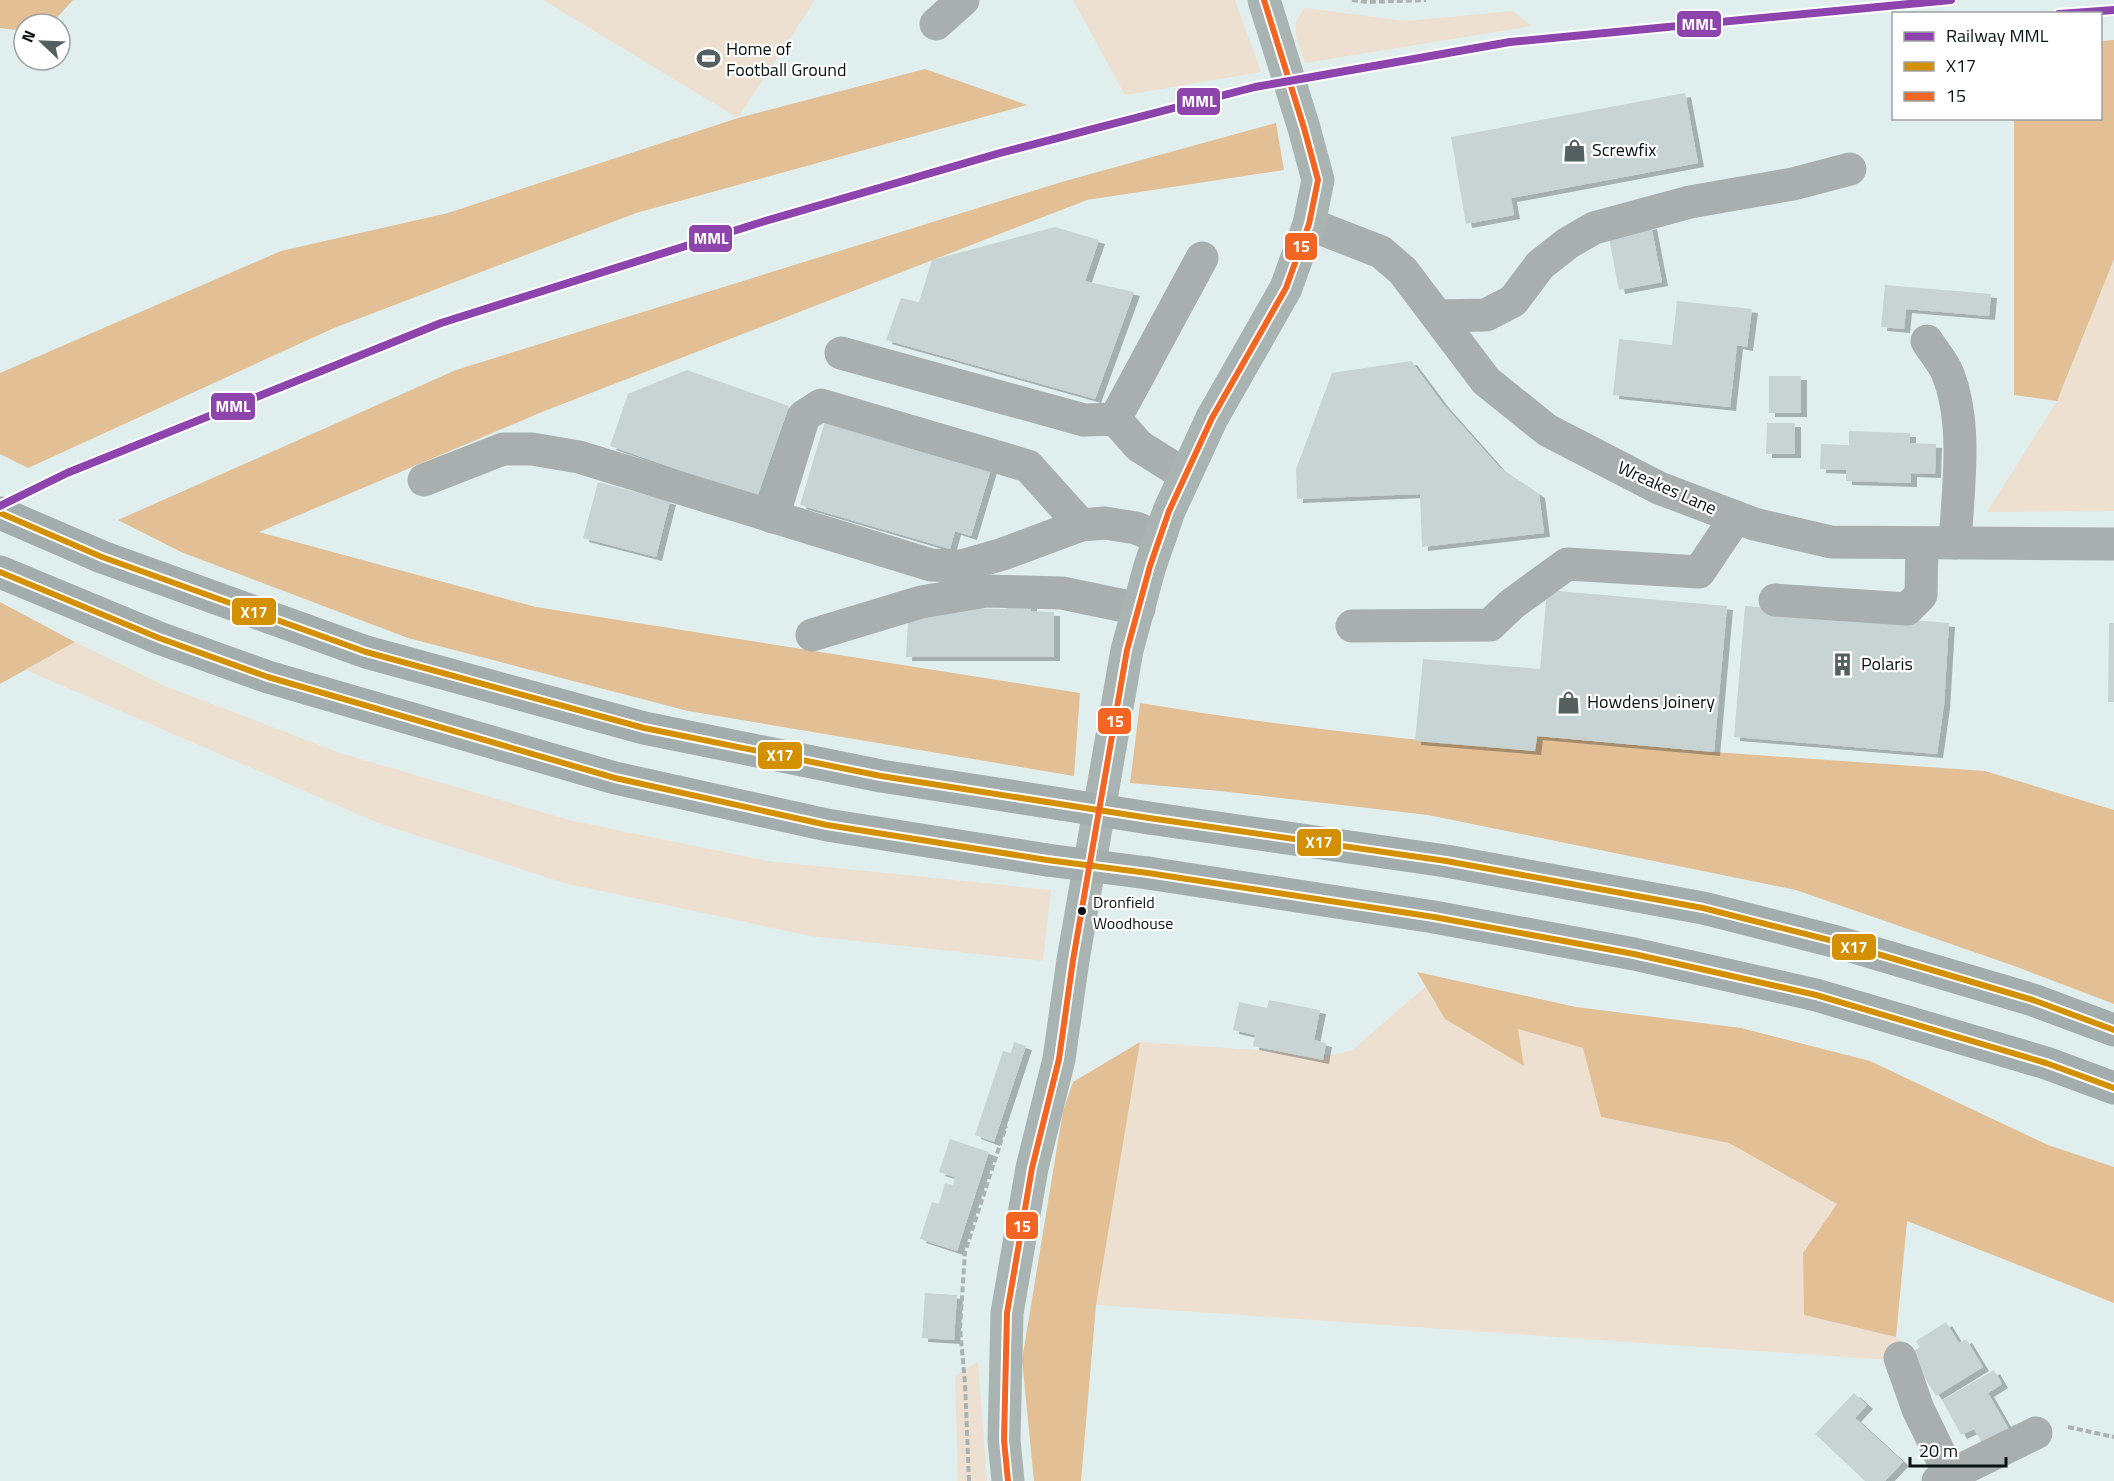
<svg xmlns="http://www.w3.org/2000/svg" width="2114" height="1481" font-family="'Titillium Web',sans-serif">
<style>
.green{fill:#ede0d0}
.forest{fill:#e2bf95}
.building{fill:#c8d4d3;filter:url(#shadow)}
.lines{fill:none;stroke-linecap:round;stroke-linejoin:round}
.path{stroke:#abb3b2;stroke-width:4;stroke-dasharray:6 3;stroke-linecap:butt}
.minor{stroke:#a9afaf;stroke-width:33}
.major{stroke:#a9b3b2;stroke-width:33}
.highway{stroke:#a4adad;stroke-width:33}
.highway-bridge{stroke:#a4adad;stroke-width:33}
.bus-1-casing{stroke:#fff;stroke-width:10}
.bus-2-casing{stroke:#fff;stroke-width:10}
.bus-1{stroke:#d39003;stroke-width:6}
.bus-2{stroke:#f26522;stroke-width:6}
.rail-1-casing{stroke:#fff;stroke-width:12}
.rail-1{stroke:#8e44ad;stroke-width:8}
.bus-dot{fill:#091312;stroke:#fff;stroke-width:2}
.labels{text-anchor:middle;stroke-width:4.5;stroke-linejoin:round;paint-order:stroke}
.bus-label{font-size:16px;fill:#091312;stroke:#fff;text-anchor:start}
.poi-label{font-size:18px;fill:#091312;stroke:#fff;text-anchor:start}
.street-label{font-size:18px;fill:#091312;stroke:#fff}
.line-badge{stroke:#fff;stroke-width:2}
.badge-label{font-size:16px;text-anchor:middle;font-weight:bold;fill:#fff}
</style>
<defs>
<filter id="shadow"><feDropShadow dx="6" dy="4" stdDeviation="0" flood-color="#0004"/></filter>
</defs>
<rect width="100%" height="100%" fill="#e0efee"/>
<g class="green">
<polygon points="543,0 815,0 738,118"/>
<polygon points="1073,0 1235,0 1261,72 1125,95"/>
<path d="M1305 8 1405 21 1513 11 1532 26 1305 63C1298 41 1288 27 1305 8Z"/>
<polygon points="2114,259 2114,511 1987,512 2057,401"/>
<polygon points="75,642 165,686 340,753 569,820 768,861 1051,890 1043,961 810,936 564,883 378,823 26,670"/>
<polygon points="1425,987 1445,1019 1524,1066 1518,1029 1584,1048 1601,1117 1729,1143 1838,1205 1803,1253 1804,1315 1896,1337 1900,1340 1888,1360 1096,1305 1140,1042 1330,1055 1351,1051"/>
<polygon points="978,1362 987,1481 958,1481 955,1376"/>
</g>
<g class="forest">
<polygon points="0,0 73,0 51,24 24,24 24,31 0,28"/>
<polygon points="2114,40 2114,259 2057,401 2014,395 2014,119 2100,118 2101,41"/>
<polygon points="925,69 1027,105 636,213 334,328 28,468 0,454 0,373 281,251 448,213 738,118"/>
<polygon points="1276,123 1284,170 1087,200 542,412 259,532 536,607 1080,693 1074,776 688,711 408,638 181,552 118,520 456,370 1065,181"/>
<polygon points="0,602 75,642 0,684"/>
<path d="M1140 703C1271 725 1403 739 1535 751L1537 736 1714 752 1985 771 2114 810V1004L2017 967 1796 890 1428 815 1220 791 1130 783Z"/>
<polygon points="1417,972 1576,1007 1741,1028 1870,1061 2048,1145 2114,1167 2114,1303 1907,1221 1896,1337 1804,1315 1803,1253 1837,1204 1729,1143 1601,1117 1583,1048 1518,1029 1524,1066 1445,1019"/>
<polygon points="1140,1042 1096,1305 1081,1481 1034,1481 1022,1360 1063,1111 1073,1082"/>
</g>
<g class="building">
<polygon points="1685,93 1698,163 1511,198 1514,215 1466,224 1451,137"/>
<polygon points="1651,225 1662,282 1619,290 1608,233"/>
<polygon points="1055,227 1099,240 1085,281 1134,292 1095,399 886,340 901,298 919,302 932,260"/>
<polygon points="1885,285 1991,294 1989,316 1906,309 1904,329 1881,327"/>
<polygon points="1677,301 1752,309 1747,347 1737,345 1730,407 1613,395 1619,339 1672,345"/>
<polygon points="1411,361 1443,404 1500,468 1539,494 1544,533 1422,547 1420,494 1297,499 1296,469 1332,373"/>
<polygon points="687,370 789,406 757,497 610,446 628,394"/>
<rect x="1769" y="376" width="32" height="37"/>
<polygon points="828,411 994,459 971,536 955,531 950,549 800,505"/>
<polygon points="1767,423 1795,423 1795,454 1766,454"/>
<polygon points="1849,431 1910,433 1910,443 1936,444 1935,474 1911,473 1911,483 1846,481 1846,470 1820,469 1821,444 1849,445"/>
<polygon points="598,482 670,501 656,557 583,538"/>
<polygon points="1547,590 1727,606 1714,752 1537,736 1535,751 1415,741 1423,659 1540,669"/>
<polygon points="1009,602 1031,603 1031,611 1054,612 1054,657 906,657 908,620 943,608 1007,609"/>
<polygon points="1745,606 1949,623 1944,705 1937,754 1734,737"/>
<polygon points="2109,623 2114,623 2114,702 2108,702"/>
<polygon points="1269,1000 1320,1010 1314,1040 1326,1043 1323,1060 1253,1046 1255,1035 1233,1030 1239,1002 1267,1008"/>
<polygon points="1014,1042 1026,1046 994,1142 975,1135 1003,1051 1011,1053"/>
<polygon points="950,1139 989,1152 957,1251 920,1239 932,1202 939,1204 945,1183 953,1185 955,1177 939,1172"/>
<polygon points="925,1293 957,1295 954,1340 922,1338"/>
<polygon points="1946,1322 1959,1343 1966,1339 1983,1367 1936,1396 1910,1354 1920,1347 1916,1341"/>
<polygon points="1994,1370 2002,1384 1988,1393 2012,1435 1986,1450 1974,1429 1961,1435 1942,1400"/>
<polygon points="1854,1393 1867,1405 1855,1418 1903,1462 1885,1481 1865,1481 1815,1434"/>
</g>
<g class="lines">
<g class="path">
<polyline points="1352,0 1367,2 1426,0"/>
<polyline points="2068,1427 2114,1437"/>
<polyline points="969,1481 965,1383 960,1328 965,1252 1006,1126"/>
</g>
<g class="minor">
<polyline points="936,24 963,0"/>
<polyline points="1309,224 1381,252 1403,271 1486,381 1547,430 1659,488 1754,524 1831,542 2114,544"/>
<polyline points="1437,316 1486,315 1513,301 1540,265 1568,243 1594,228 1690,202 1793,184 1850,169"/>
<path d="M1927 341C1933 351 1942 361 1947 372 1968 422 1958 490 1955 543"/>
<polyline points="841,353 1084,420 1115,419 1139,446 1185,475"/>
<polyline points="1115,419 1202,258"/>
<polyline points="424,480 503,449 532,449 579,457 931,565 961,566 1003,554 1081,525 1105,523 1136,528 1160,538"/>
<polyline points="773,517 804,416 821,405 1028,466 1081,525"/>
<polyline points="1775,600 1907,609 1921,595 1922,543"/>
<polyline points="1352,626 1490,625 1512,604 1567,564 1699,572 1736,517"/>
<polyline points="812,635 921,602 986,591 1062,593 1139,609"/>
<polyline points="1900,1358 1918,1409 1950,1475"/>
<polyline points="1938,1481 2036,1433"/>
</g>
<polyline class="major" points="1008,1481 1004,1440 1007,1313 1032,1168 1059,1059 1073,960 1127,650 1150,566 1169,511 1212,418 1286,288 1309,224 1318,180 1304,128 1264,0"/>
<g class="highway">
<polyline points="0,513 102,557 366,652 644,728 881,776 1061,804"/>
<polyline points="0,572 159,638 268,677 615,778 827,825 1047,860"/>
<polyline points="1149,818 1446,861 1703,908 1837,942 2033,1000 2114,1030"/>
<polyline points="1148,873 1434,917 1634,954 1816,995 2046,1063 2114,1088"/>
</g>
<g class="highway-bridge">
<polyline points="1061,804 1149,818"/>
<polyline points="1047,860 1148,873"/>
</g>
<defs>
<g id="bus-1">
<polyline points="0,513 102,557 366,652 644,728 881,776 1149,818 1446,861 1703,908 1837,942 2033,1000 2114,1030"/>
<polyline points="0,572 159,638 268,677 615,778 827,825 1047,860 1148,873 1434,917 1634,954 1816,995 2046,1063 2114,1088"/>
</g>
<polyline id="bus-2" points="1008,1481 1004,1440 1007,1313 1032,1168 1059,1059 1073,960 1127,650 1150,566 1169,511 1212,418 1286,288 1309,224 1318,180 1304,128 1264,0"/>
</defs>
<use href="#bus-1" class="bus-1-casing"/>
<use href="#bus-2" class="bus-2-casing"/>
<use href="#bus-1" class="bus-1"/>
<use href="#bus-2" class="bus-2"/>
<defs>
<g id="rail-1">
<polyline points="2059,14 2114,10"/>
<polyline points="0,506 67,473 441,323 762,222 1000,153 1255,87 1510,42 1951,0"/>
</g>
</defs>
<use href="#rail-1" class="rail-1-casing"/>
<use href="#rail-1" class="rail-1"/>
</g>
<defs>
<symbol id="stadium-bare" viewBox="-9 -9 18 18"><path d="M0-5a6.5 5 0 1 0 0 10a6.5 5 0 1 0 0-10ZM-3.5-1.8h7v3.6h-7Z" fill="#54605f" stroke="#fff" stroke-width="2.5" paint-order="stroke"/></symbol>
<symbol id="shop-bare" viewBox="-9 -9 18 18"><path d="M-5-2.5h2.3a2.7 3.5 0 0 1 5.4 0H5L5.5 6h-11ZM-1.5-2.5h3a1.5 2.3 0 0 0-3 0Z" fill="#54605f" stroke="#fff" stroke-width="2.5" paint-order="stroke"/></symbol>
<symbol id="building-bare" viewBox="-9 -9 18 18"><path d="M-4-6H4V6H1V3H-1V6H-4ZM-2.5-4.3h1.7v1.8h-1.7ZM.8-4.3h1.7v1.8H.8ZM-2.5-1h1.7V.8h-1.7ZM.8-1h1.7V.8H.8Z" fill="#54605f" stroke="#fff" stroke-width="2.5" paint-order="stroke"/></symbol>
</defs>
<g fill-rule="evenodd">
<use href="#stadium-bare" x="692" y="42" width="33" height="33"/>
<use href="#shop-bare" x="1558" y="134" width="33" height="33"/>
<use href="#building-bare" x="1826" y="648" width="33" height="33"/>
<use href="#shop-bare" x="1552" y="686" width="33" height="33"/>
</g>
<circle class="bus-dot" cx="1082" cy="911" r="5"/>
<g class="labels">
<g class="bus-label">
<text x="1093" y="908">Dronfield<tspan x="1093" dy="21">Woodhouse</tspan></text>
</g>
<g class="poi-label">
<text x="726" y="55">Home of<tspan x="726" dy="21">Football Ground</tspan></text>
<text x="1592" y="156">Screwfix</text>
<text x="1861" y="670">Polaris</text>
<text x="1587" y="708">Howdens Joinery</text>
</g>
<g class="street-label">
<text transform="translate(1667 488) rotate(24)" y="6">Wreakes Lane</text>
</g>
</g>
<g class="line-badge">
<rect x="1676" y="10" width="46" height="28" rx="6" fill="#8e44ad"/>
<rect x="1176" y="87" width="45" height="29" rx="6" fill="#8e44ad"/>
<rect x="688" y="224" width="45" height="29" rx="6" fill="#8e44ad"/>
<rect x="1284" y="232" width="34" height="29" rx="6" fill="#f26522"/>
<rect x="210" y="392" width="46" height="29" rx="6" fill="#8e44ad"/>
<rect x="231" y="597" width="46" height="29" rx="6" fill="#d39003"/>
<rect x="1097" y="707" width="35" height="28" rx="6" fill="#f26522"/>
<rect x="757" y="741" width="46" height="29" rx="6" fill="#d39003"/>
<rect x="1296" y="828" width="46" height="29" rx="6" fill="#d39003"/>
<rect x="1831" y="933" width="46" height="28" rx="6" fill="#d39003"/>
<rect x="1005" y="1211" width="34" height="29" rx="6" fill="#f26522"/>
</g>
<g class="badge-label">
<text x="1699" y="30">MML</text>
<text x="1199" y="107">MML</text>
<text x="711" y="244">MML</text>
<text x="1301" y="252">15</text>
<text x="233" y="412">MML</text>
<text x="254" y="618">X17</text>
<text x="1115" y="727">15</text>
<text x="780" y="761">X17</text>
<text x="1319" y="848">X17</text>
<text x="1854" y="953">X17</text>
<text x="1022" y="1232">15</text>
</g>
<rect x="1892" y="12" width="210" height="108" fill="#ffffff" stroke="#9da1a0" stroke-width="1.5"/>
<rect x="1904" y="32" width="30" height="9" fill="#8e44ad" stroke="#9da1a0" stroke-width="1.5"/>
<text x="1946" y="42" font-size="18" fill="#091312">Railway MML</text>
<rect x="1904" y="62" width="30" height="9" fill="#d39003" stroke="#9da1a0" stroke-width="1.5"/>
<text x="1946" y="72" font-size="18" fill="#091312">X17</text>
<rect x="1904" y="92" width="30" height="9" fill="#f26522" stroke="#9da1a0" stroke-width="1.5"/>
<text x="1946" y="102" font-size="18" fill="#091312">15</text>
<g transform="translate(42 42) rotate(293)"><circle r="28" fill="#ffffff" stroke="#9da1a0" stroke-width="1.5"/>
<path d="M0-4.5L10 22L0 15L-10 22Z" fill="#54605f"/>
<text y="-9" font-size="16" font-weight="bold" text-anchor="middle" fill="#091312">N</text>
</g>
<path d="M1910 1457v9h96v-9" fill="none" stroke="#091312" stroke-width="3"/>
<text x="1919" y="1457" font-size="18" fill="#091312" stroke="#ffffff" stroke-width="4.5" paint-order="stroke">20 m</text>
</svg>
